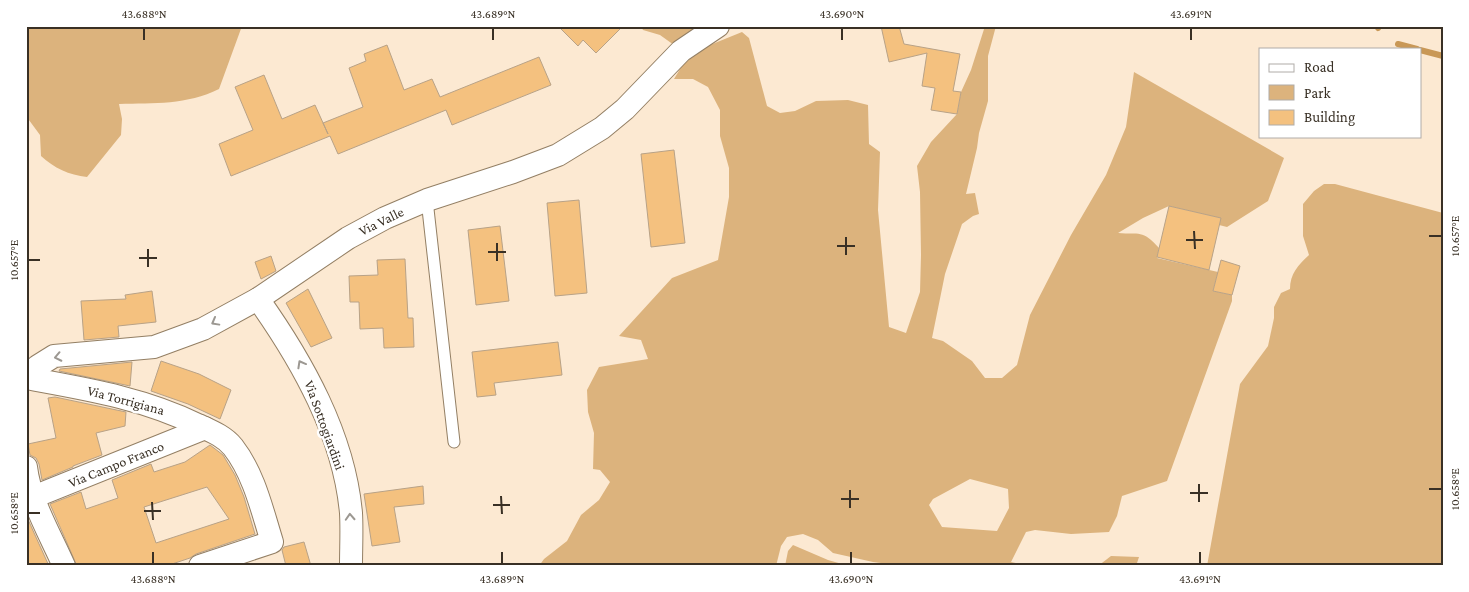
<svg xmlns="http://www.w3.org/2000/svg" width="1469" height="592" font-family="'Crimson Pro',serif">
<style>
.green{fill:#dcb37d;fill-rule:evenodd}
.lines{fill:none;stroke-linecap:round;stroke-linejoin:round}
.stream{stroke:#c99856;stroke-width:6}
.building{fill:#f4c17f;stroke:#b8a287;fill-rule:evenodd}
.service-casing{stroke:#937f64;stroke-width:13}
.minor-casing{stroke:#937f64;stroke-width:24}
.service{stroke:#fff;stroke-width:11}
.minor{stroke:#fff;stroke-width:22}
.oneway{stroke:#9c9892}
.ticks{fill:none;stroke:#393025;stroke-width:2}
.labels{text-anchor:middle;stroke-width:5;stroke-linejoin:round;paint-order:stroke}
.street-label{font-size:14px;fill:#393025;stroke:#fff}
.neatline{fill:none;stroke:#393025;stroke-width:2}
.ticks-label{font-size:12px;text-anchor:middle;fill:#393025}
</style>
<rect width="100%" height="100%" fill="#fce9d2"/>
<g class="green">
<path d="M26 26H242L219 89C187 105 154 103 119 104L122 119 121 135 87 177C69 175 54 168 41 156L40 135 26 116Z"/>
<polygon points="641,26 706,26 674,45 660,35 643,30"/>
<path d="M985 26H996L988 56V101L979 133 977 148 966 194 975 193 979 214 973 216 962 224 945 274 932 338 943 341 972 361 985 378H1002L1017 365 1030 315 1071 235 1106 175 1126 127 1134 72 1284 158 1268 201 1227 227 1219 225 1220 218 1169 206 1143 218 1118 233C1140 235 1142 229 1159 248L1157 258 1218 272 1213 291 1232 295V301L1167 481 1122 496 1117 516 1109 532 1071 534 1035 530 1026 532 1011 562 1029 566H896L897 565 873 562 833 553 818 540 803 534 787 537 781 546 776 566H539L544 559 567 541 581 515 599 500 610 482 600 470 593 469 594 433 588 412 587 390 599 367 648 359 641 340 619 336 672 278 718 260 729 197V168L720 136V110L708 87 693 79H674L683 64 710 45 742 32 749 38 767 106 780 113 795 111 816 101 848 100 868 105 869 144 880 152 878 210 889 327 906 333 920 292 921 255 920 192 917 166 931 142 957 114 961 92 971 70ZM970 479 1008 489 1009 508 997 531 942 527 929 505 933 499Z"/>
<path d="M1324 184H1335L1443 213V566H1207L1240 384 1268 346 1274 318V307L1281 293 1290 289C1290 274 1298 265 1309 255L1303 236V204L1314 191Z"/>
<polygon points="793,545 828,560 849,566 785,566 788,551"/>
<polygon points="1111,556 1139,557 1136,566 1098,566"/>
</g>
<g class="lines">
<g class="stream">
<polyline points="1377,26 1378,28"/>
<polyline points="1398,44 1417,49"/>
<polyline points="1420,50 1443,56"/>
</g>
</g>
<g class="building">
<polygon points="558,26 623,26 596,53 583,40 578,46"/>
<polygon points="881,26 899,26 904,44 960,54 953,91 961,92 957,114 931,110 935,88 922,86 927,53 889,62"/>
<polygon points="387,45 404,90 432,79 440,97 539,57 551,85 452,125 446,110 338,154 330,136 231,176 219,144 253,130 235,87 264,75 282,119 315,105 328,134 323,123 363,107 349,68 366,61 364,54"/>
<polygon points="674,150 685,243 651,247 641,154"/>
<polygon points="579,200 587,293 555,296 547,203"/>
<polygon points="1169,206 1221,218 1209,270 1157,257"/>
<polygon points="500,226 509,301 476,305 468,230"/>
<polygon points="271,256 276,271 261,279 255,262"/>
<polygon points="405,259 408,318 413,318 414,347 384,348 383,328 360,329 359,302 350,302 349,276 378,275 377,260"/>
<polygon points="1221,260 1240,266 1232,295 1213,291"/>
<polygon points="308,289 332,338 311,347 286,303"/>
<polygon points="152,291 156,322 118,326 119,337 84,340 81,301 126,299 125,295"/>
<polygon points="558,342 562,375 494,383 496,395 477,397 472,352"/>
<polygon points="161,361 199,374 231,390 220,419 188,404 151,391"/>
<polygon points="132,362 130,386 59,371 60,369"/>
<polygon points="55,397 126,412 125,426 96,433 102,455 73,466 73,467 42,480 39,464 36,458 30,455 28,444 56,438 48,398"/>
<path d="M210 445 223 455 235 475 244 497 255 534 196 554 190 558 166 566H77L50 504 81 492 86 509 118 498 112 480 151 464 154 472 185 462ZM207 487 229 519 156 543 144 507Z"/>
<polygon points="423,486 424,504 394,507 400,542 372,546 364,494"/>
<polygon points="26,515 35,535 49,566 26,566"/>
<polygon points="304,542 311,566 286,566 282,550 284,547"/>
</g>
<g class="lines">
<defs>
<polyline id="service" points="427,200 454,442"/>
<g id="minor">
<path d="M258 299C302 361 344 435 351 513 352 530 351 548 351 566"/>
<polyline points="26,376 38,366 54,356 154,347 203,329 258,299 348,238 385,218 427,200 513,172 558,155 602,128 625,109 681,51 718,26"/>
<path d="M26 378C86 389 143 398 198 425 211 431 224 436 233 447 254 474 262 510 272 542L200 566"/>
<path d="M26 467C30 501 50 534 64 566"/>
<polyline points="26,500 205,428"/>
</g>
</defs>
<use href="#service" class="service-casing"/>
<use href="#minor" class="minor-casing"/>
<use href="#service" class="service"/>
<use href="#minor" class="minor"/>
</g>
<defs><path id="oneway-chevron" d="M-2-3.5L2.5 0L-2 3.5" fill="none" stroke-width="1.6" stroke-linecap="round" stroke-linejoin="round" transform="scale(1.25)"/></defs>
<g class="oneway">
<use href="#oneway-chevron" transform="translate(215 322) rotate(151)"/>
<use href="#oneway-chevron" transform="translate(58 357) rotate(168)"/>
<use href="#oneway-chevron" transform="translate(301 364) rotate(-119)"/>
<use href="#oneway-chevron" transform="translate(350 517) rotate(-93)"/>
</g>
<path class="ticks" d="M144 28V40M493 28V40M842 28V40M1191 28V40M1194 231 1195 249M1429 236H1442M846 237V255M1186 240H1203M497 243V261M837 246H855M148 249V267M488 252H506M139 258H157M28 260H40M1199 484V502M1429 489H1442M850 490V508M1190 493H1208M501 496 502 514M841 499H859M152 502 153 520M493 505H510M144 511H161M28 513H40M153 552V564M502 552V564M851 552V564M1200 552V564"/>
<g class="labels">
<g class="street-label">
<text transform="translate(381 221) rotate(-26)" y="5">Via Valle</text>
<text transform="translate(126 400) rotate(15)" y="5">Via Torrigiana</text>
<text transform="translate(325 425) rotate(70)" y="5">Via Sottogiardini</text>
<text transform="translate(116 464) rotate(-22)" y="5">Via Campo Franco</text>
</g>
</g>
<rect width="1469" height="592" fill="none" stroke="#ffffff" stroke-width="55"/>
<rect x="1259" y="48" width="162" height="90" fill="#ffffff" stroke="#b0aca8"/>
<rect x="1269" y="64" width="25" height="8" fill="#ffffff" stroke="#b0aca8"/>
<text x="1304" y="72" font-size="15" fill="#393025">Road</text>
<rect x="1269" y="85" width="25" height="15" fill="#dcb37d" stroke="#b0aca8"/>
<text x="1304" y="98" font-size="15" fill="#393025">Park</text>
<rect x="1269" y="110" width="25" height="15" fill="#f4c17f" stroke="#b0aca8"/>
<text x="1304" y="122" font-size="15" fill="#393025">Building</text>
<rect x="28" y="28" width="1414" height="536" class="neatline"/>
<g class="ticks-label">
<text x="144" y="18">43.688°N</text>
<text x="493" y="18">43.689°N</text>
<text x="842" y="18">43.690°N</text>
<text x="1191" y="18">43.691°N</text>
<text transform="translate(1455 236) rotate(-90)" y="4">10.657°E</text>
<text transform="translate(14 260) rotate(-90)" y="4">10.657°E</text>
<text transform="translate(1455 489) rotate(-90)" y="4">10.658°E</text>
<text transform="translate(14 513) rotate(-90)" y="4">10.658°E</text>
<text x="153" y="583">43.688°N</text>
<text x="502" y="583">43.689°N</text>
<text x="851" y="583">43.690°N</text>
<text x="1200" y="583">43.691°N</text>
</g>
</svg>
